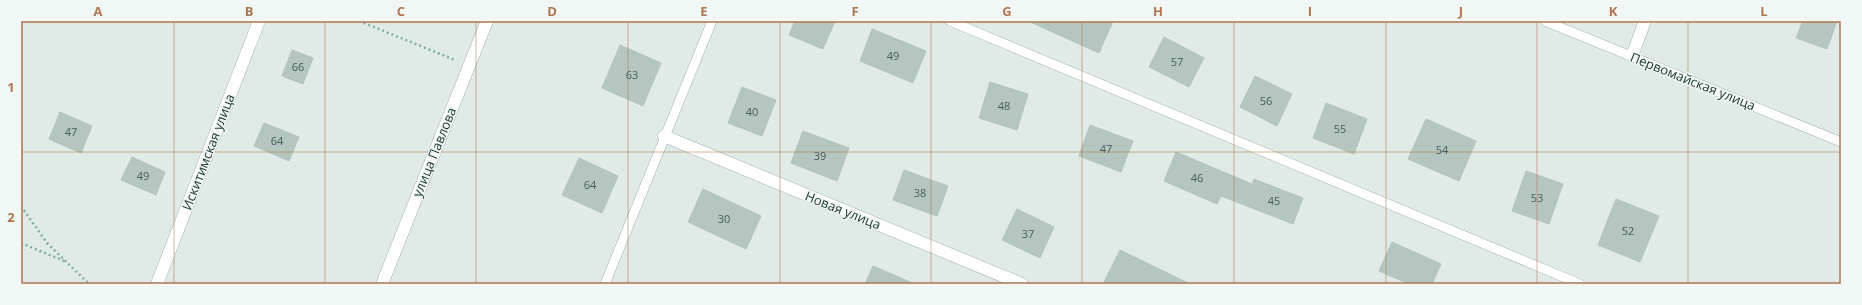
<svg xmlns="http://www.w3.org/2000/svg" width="1862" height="305" font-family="'Open Sans',sans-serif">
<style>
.building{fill:#b5c5c0;stroke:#b3c3be}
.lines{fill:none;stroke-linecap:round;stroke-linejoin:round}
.lane-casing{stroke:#a3b2ae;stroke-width:10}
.street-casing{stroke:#a3b2ae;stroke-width:13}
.path{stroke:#82aca4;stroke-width:2.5;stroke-dasharray:2 3;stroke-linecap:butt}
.lane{stroke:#fff;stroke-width:9}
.street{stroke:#fff;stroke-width:12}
.grid{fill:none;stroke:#af7651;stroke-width:1;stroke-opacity:0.55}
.labels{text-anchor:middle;stroke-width:3;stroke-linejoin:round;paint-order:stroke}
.number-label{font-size:11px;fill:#465d58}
.street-label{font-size:13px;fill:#213a36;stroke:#f0f7f4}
.neatline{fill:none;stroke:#af7651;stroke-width:1.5}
.grid-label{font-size:13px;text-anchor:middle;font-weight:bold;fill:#af7651}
</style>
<rect width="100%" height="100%" fill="#e0eae7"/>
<g class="building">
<polygon points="795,21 835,21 823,49 789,35"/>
<polygon points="1028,21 1113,21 1099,53"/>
<polygon points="1803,21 1837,21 1827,49 1796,38"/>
<polygon points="872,29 926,51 913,83 860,61"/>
<polygon points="1164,37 1204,58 1189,87 1149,67"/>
<polygon points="620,45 661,63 643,106 602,88"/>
<polygon points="292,50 313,58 303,84 282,76"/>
<polygon points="1255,76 1292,94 1277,126 1240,107"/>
<polygon points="990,82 1028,94 1017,130 979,118"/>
<polygon points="742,87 776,100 762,136 728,123"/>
<polygon points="1326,103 1367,119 1354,154 1313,138"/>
<polygon points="60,112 92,126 81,153 49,139"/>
<polygon points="1426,119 1476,141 1459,181 1408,159"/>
<polygon points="264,123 299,137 289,161 254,146"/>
<polygon points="1090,125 1133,141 1121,172 1079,156"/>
<polygon points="803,131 849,148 837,181 791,163"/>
<polygon points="1176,152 1252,184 1254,179 1303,198 1293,224 1221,196 1217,204 1164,181"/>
<polygon points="132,157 165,172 156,195 121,180"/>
<polygon points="579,158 618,176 602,213 562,195"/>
<polygon points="904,170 948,186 937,216 893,200"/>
<polygon points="1526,171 1563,184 1549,224 1512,211"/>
<polygon points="703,189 761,216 746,249 688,222"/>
<polygon points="1616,199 1659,216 1640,262 1598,245"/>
<polygon points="1017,209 1054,227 1040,258 1002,240"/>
<polygon points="1392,242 1441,264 1432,284 1409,284 1379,271"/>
<polygon points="1120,250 1190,284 1103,284"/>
<polygon points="873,266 915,284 865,284"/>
</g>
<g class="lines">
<defs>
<g id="lane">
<polyline points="950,21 1580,284"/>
<polyline points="1545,21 1841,142"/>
<polyline points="605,284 712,21"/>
</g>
<g id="street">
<polyline points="1632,56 1645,21"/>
<polyline points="664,136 1022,284"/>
<polyline points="157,284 259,21"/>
<polyline points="382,284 487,21"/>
</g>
</defs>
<use href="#lane" class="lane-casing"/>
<use href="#street" class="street-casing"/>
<g class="path">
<polyline points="359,21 455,60"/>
<polyline points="21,206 47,243 89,284"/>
<polyline points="21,243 64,261"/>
</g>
<use href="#lane" class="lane"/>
<use href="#street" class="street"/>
</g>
<path class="grid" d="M174 21V284M325 21V284M476 21V284M628 21V284M780 21V284M931 21V284M1082 21V284M1234 21V284M1386 21V284M1537 21V284M1688 21V284M21 152H1841"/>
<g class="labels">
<g class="number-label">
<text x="893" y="60">49</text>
<text x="1177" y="66">57</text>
<text x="298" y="71">66</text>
<text x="632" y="79">63</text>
<text x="1266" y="105">56</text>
<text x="1004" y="110">48</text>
<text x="752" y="116">40</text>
<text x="1340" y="133">55</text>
<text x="71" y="136">47</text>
<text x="277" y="145">64</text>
<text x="1106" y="153">47</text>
<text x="1442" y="154">54</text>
<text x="820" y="160">39</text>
<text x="143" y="180">49</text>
<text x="1197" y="182">46</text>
<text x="590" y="189">64</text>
<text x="920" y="197">38</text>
<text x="1537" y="202">53</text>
<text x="1274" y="205">45</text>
<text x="724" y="223">30</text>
<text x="1628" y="235">52</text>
<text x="1028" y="238">37</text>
</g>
<g class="street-label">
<text transform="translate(1693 81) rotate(22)" y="5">Первомайская улица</text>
<text transform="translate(208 152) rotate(-69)" y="5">Искитимская улица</text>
<text transform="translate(434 152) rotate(-68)" y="5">улица Павлова</text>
<text transform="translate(843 210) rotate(22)" y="5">Новая улица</text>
</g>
</g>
<rect width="1862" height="305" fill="none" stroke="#f0f7f4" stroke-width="44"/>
<rect x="22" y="22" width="1818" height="261" class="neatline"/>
<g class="grid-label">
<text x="98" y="16">A</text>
<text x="249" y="16">B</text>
<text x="401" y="16">C</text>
<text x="552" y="16">D</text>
<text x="704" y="16">E</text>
<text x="855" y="16">F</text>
<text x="1007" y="16">G</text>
<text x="1158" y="16">H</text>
<text x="1310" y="16">I</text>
<text x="1461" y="16">J</text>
<text x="1613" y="16">K</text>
<text x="1764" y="16">L</text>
<text x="11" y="92">1</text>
<text x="11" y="222">2</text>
</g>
</svg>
